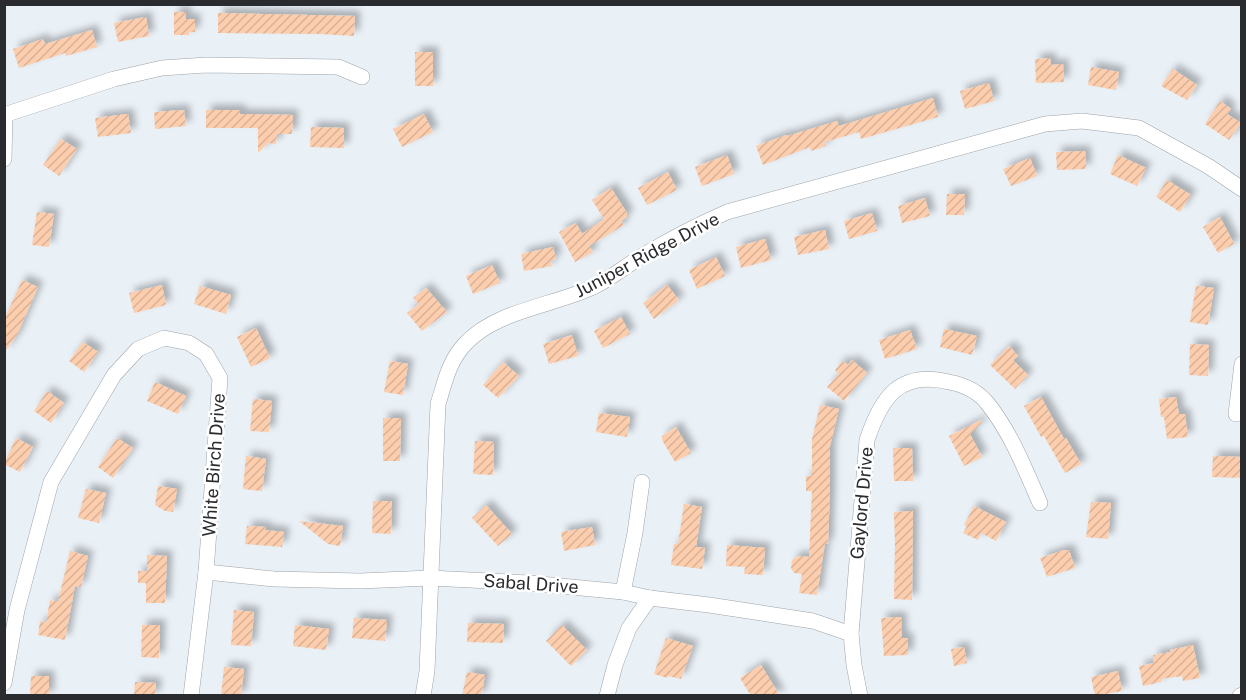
<svg xmlns="http://www.w3.org/2000/svg" width="1246" height="700" font-family="'Public Sans',sans-serif">
<style>
.building{fill:url(#building-hatch);filter:url(#shadow)}
.lines{fill:none;stroke-linecap:round;stroke-linejoin:round}
.minor-casing{stroke:#9da3a9;stroke-width:16}
.minor{stroke:#fff;stroke-width:15}
.labels{text-anchor:middle;stroke-width:5;stroke-linejoin:round;paint-order:stroke}
.street-label{font-size:18px;fill:#292b2e;stroke:#fff}
</style>
<defs>
<pattern id="building-hatch" width="6" height="6" patternUnits="userSpaceOnUse" patternTransform="scale(1.5)"><rect width="6" height="6" fill="#fdceae"/><path d="M-1 1l2-2M0 6l6-6M5 7l2-2" fill="none" stroke="#d9b196"/></pattern>
<filter id="shadow"><feDropShadow dx="5.5" dy="-5.5" stdDeviation="3" flood-color="#0004"/></filter>
</defs>
<rect width="100%" height="100%" fill="#e9f0f6"/>
<g class="building">
<polygon points="174,12 186,12 186,19 195,19 195,32 189,32 189,35 174,35"/>
<polygon points="218,13 355,16 354,36 320,34 218,33"/>
<polygon points="146,17 149,36 118,42 114,23"/>
<polygon points="92,30 97,47 66,56 65,53 19,68 13,49 43,39 45,44"/>
<rect x="415" y="52" width="18" height="34"/>
<polygon points="1050,58 1051,65 1063,64 1064,82 1036,83 1035,59"/>
<polygon points="1091,67 1119,72 1116,90 1088,85"/>
<polygon points="1173,69 1197,85 1187,100 1161,86"/>
<polygon points="989,83 994,101 965,109 960,91"/>
<polygon points="933,98 938,117 861,139 859,132 825,142 826,146 811,151 810,147 763,165 756,146 786,135 787,136 837,121 839,126"/>
<polygon points="1220,101 1231,109 1227,114 1241,123 1229,140 1205,124"/>
<polygon points="184,110 186,126 155,129 154,112"/>
<polygon points="206,110 240,110 240,114 293,115 292,134 277,134 276,144 268,143 258,153 258,128 206,128"/>
<polygon points="128,114 131,133 98,137 95,118"/>
<polygon points="424,114 433,132 402,147 393,129"/>
<polygon points="311,127 344,128 344,148 310,147"/>
<polygon points="61,139 77,149 59,176 43,165"/>
<polygon points="1085,151 1086,169 1057,170 1056,152"/>
<polygon points="727,155 734,174 702,186 695,167"/>
<polygon points="1118,155 1146,168 1137,186 1110,174"/>
<polygon points="1030,158 1037,176 1011,186 1003,169"/>
<polygon points="668,172 677,190 647,205 638,188"/>
<polygon points="1167,180 1191,195 1180,212 1156,197"/>
<polygon points="611,188 627,213 627,217 621,221 624,225 589,246 593,252 575,262 559,232 576,223 582,234 604,219 592,200"/>
<polygon points="947,194 965,194 964,215 946,215"/>
<polygon points="925,198 930,216 902,223 898,206"/>
<polygon points="37,212 54,214 49,247 32,245"/>
<polygon points="872,213 877,231 849,239 844,221"/>
<polygon points="1220,217 1234,244 1218,253 1203,227"/>
<polygon points="825,230 829,249 798,255 794,237"/>
<polygon points="765,239 771,260 741,268 736,247"/>
<polygon points="553,247 556,259 550,261 552,266 524,271 521,254"/>
<polygon points="716,257 725,276 697,289 689,270"/>
<polygon points="492,265 500,283 473,294 466,276"/>
<polygon points="22,280 38,287 17,335 4,353 4,320"/>
<polygon points="162,285 166,305 134,313 129,293"/>
<polygon points="667,285 679,300 654,319 643,303"/>
<polygon points="200,286 231,295 226,314 194,304"/>
<polygon points="1196,286 1214,288 1208,325 1190,322"/>
<polygon points="426,288 447,312 422,331 407,313 419,304 413,298"/>
<polygon points="621,317 630,334 603,348 594,331"/>
<polygon points="256,328 270,358 251,367 237,337"/>
<polygon points="944,329 977,336 972,355 940,347"/>
<polygon points="910,330 917,349 885,359 879,340"/>
<polygon points="572,335 578,356 549,364 543,344"/>
<polygon points="83,342 98,352 84,372 69,361"/>
<polygon points="1190,344 1209,345 1208,376 1189,375"/>
<polygon points="1009,346 1018,356 1013,360 1028,375 1015,389 990,365"/>
<polygon points="852,360 867,373 844,401 827,387 839,374 835,370 843,361 848,365"/>
<polygon points="390,361 408,364 403,395 384,392"/>
<polygon points="503,362 519,376 498,398 483,385"/>
<polygon points="155,382 186,396 178,414 147,401"/>
<polygon points="47,391 64,403 51,423 34,411"/>
<polygon points="1041,397 1064,439 1066,438 1081,464 1065,473 1044,436 1041,437 1024,406"/>
<polygon points="1176,397 1179,414 1185,414 1188,437 1167,439 1164,417 1161,417 1159,399"/>
<polygon points="253,399 272,401 269,432 250,431"/>
<polygon points="820,405 839,409 830,446 830,487 828,544 825,543 817,595 799,593 802,574 794,573 791,568 792,560 798,556 809,557 812,491 806,491 806,476 812,476 812,439"/>
<polygon points="599,413 630,417 627,437 596,432"/>
<polygon points="383,418 401,418 400,461 383,461"/>
<polygon points="981,420 982,422 970,434 982,457 964,466 949,436"/>
<polygon points="676,427 691,453 675,462 662,440 662,436"/>
<polygon points="16,438 33,447 20,472 4,464"/>
<polygon points="117,438 133,448 113,478 98,467"/>
<polygon points="475,441 494,442 493,475 473,474"/>
<polygon points="893,448 912,448 913,481 894,481"/>
<polygon points="246,456 266,459 262,491 243,489"/>
<polygon points="1213,456 1242,457 1242,478 1212,477"/>
<polygon points="158,486 177,489 173,512 165,511 155,505"/>
<polygon points="86,489 106,493 99,523 78,518"/>
<polygon points="373,501 392,501 391,534 372,533"/>
<polygon points="1091,502 1111,503 1108,539 1086,537"/>
<polygon points="684,504 702,507 696,547 705,548 702,569 671,565 674,544 678,544"/>
<polygon points="486,505 512,534 498,546 472,518"/>
<polygon points="974,506 1006,522 996,541 981,533 978,540 963,533 967,526 964,525"/>
<polygon points="913,511 912,600 894,599 895,544 894,512"/>
<polygon points="299,521 343,526 340,546 328,544"/>
<polygon points="247,526 266,527 265,530 284,532 282,547 245,544"/>
<polygon points="592,527 595,545 564,551 561,532"/>
<polygon points="727,545 765,548 763,575 744,574 745,567 726,566"/>
<polygon points="1064,550 1069,550 1075,568 1047,577 1040,558"/>
<polygon points="70,551 88,556 81,587 75,586 65,640 38,635 40,621 46,623 50,600 58,602"/>
<polygon points="147,555 167,556 165,603 146,603 146,583 138,583 138,571 147,571"/>
<polygon points="234,610 254,612 251,646 231,645"/>
<polygon points="901,617 902,638 908,638 908,655 884,656 881,618"/>
<polygon points="354,618 387,620 385,641 352,638"/>
<polygon points="468,623 504,624 503,643 467,642"/>
<polygon points="142,625 160,625 159,658 141,657"/>
<polygon points="295,625 329,629 326,650 293,646"/>
<polygon points="562,625 587,650 571,666 546,641"/>
<polygon points="666,638 693,646 681,679 668,676 667,678 654,674"/>
<polygon points="1193,645 1200,678 1183,681 1182,676 1161,679 1161,682 1143,686 1139,666 1154,663 1153,655 1171,652 1170,650"/>
<polygon points="964,647 967,663 954,666 951,649"/>
<polygon points="761,665 780,696 751,696 740,678"/>
<polygon points="224,667 244,669 241,696 221,696"/>
<polygon points="1118,671 1122,691 1095,696 1091,677"/>
<polygon points="467,672 485,675 481,696 462,696"/>
<polygon points="31,676 49,676 49,696 30,696"/>
<polygon points="135,682 156,683 155,696 134,696"/>
</g>
<g class="lines">
<defs>
<g id="minor">
<polyline points="4,115 114,79 162,68 206,65 338,67 362,77"/>
<polyline points="4,159 5,115"/>
<polyline points="1236,414 1242,364"/>
<polyline points="206,572 274,579 360,581 430,578 530,583 623,592 650,598 709,605 813,621 851,634"/>
<polyline points="623,592 635,533 642,482"/>
<polyline points="4,683 17,610 51,482 114,375 138,349 164,338 189,343 206,354 220,378 206,572 191,696"/>
<path d="M423 696 427 671 438 404C445 382 449 360 466 343 496 311 551 306 591 288 611 279 629 263 649 252 674 237 700 224 727 212L1045 124 1082 121 1139 128 1208 166 1242 189"/>
<polyline points="607,696 615,665 629,628 650,598"/>
<path d="M860 696 854 665 851 634 867 440C881 398 899 370 949 382 965 385 978 391 988 404 1011 433 1025 469 1040 503"/>
<polyline points="1240,696 1242,695"/>
</g>
</defs>
<use href="#minor" class="minor-casing"/>
<use href="#minor" class="minor"/>
</g>
<g class="labels">
<g class="street-label">
<text transform="translate(647 255) rotate(-28)" y="6">Juniper Ridge Drive</text>
<text transform="translate(214 465) rotate(-86)" y="6">White Birch Drive</text>
<text transform="translate(862 503) rotate(-85)" y="6">Gaylord Drive</text>
<text transform="translate(531 584) rotate(4)" y="6">Sabal Drive</text>
</g>
</g>
<rect width="1246" height="700" fill="none" stroke="#292b2e" stroke-width="12"/>
</svg>
